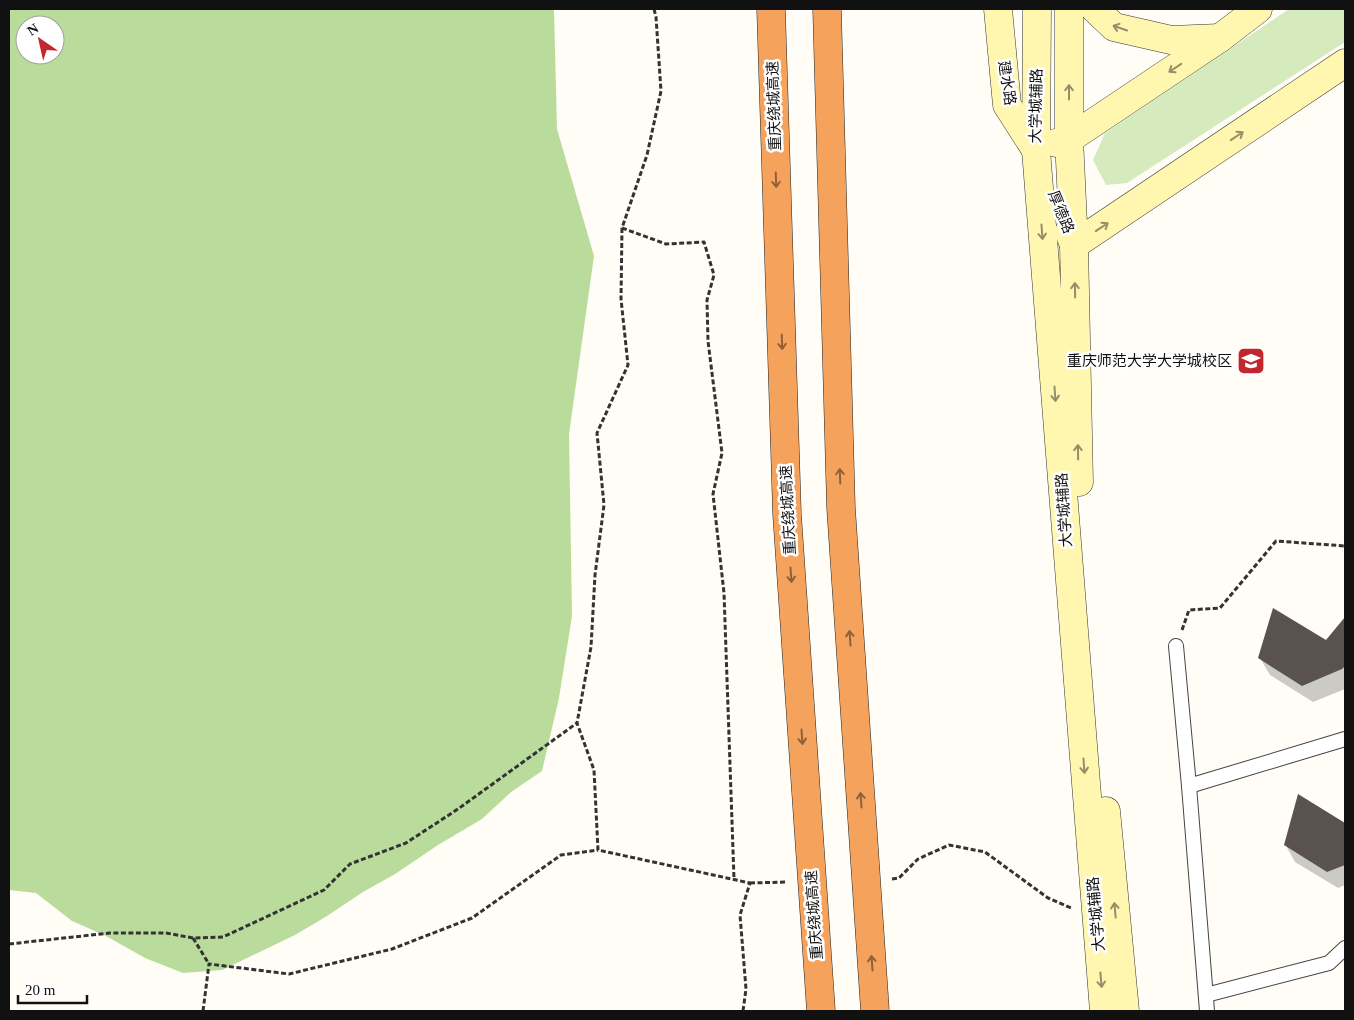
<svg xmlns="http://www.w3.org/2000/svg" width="1354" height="1020" font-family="'Times New Roman','Noto Sans SC',serif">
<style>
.green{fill:#d5ebbd}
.forest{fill:#b9dc9c;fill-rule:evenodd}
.shadow{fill:#0003}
.building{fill:#5a524d}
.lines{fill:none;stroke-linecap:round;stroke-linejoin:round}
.lane-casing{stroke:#444;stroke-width:16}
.secondary-casing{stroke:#333;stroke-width:29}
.highway-casing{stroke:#222;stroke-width:29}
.path{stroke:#333;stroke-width:3;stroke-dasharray:5 2.5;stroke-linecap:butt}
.lane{stroke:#fff;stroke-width:14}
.secondary{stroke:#fff6b0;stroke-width:28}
.highway{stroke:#f5a25d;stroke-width:28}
.oneway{stroke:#948f68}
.oneway2{stroke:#8e613b}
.labels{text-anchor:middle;stroke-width:5;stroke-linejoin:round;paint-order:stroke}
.street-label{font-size:15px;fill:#111;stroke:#fff}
.poi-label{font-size:15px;fill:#111;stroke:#fff;text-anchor:end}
</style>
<rect width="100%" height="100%" fill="#fffdf5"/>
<polygon class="green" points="1289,9 1345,9 1345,42 1127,183 1106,185 1093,160 1105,133"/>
<path class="forest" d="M9 9H553L554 11 557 129 594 256 569 434 572 616 559 698 542 771 511 792 482 819 438 845 395 874 363 892 327 916 295 935 222 970 183 973 145 958 106 936 72 921 36 893 9 890ZM25 25H55V55H25Z"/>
<g class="shadow">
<polygon points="1345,619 1345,689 1313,702 1270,675 1260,658 1326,642"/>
<polygon points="1299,796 1345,824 1345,885 1338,888 1295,862 1285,844"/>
</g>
<g class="building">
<polygon points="1273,608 1326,640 1345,617 1345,666 1342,669 1302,686 1258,658"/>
<polygon points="1298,794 1345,823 1345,865 1327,872 1284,845"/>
</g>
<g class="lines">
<defs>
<g id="lane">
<polyline points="1176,646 1189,786 1207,1011"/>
<polyline points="1189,786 1345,739"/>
<polyline points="1206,995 1329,963 1345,948"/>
</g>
<g id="secondary">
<polyline points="998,9 1007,105 1036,150"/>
<polyline points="1037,9 1036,150 1104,1011"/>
<polyline points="1069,9 1069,139 1074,245 1079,482"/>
<polyline points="1095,9 1114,27 1171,40 1220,38"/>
<polyline points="1056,143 1069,139 1220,38 1258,9"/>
<polyline points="1069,232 1074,245 1345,63"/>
<polyline points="1106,811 1125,1011"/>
</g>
<g id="highway">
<polyline points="771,9 787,514 821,1011"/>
<polyline points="827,9 841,508 875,1011"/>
</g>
</defs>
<use href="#lane" class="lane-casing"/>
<use href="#secondary" class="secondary-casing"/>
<use href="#highway" class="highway-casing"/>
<g class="path">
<polyline points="654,9 656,17 661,91 647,155 622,228 621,299 628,365 597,433 604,505 595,575 591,647 577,723 594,770 598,850 750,883 740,915 746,989 743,1011"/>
<polyline points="622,228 666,244 704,242 714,275 707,300 708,341 722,453 713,494 724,593 734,879"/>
<polyline points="1182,630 1189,610 1220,608 1276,541 1345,546"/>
<polyline points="892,879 899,878 918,859 949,845 985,852 1048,898 1071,908"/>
<polyline points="750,883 787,882"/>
<polyline points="193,938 209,964"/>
<polyline points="9,944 110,933 166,933 193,938 223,937 324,890 350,864 406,843 458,809 577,723"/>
<polyline points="203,1011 209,964 289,974 392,949 472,918 561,855 598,850"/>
</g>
<use href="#lane" class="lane"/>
<use href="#secondary" class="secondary"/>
<use href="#highway" class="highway"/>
</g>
<defs><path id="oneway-shaft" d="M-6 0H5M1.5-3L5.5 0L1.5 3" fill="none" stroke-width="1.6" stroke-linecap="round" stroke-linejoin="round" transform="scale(1.25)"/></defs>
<g class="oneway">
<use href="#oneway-shaft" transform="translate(1120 28) rotate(-161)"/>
<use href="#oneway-shaft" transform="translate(1175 68) rotate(146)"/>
<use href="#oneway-shaft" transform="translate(1069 92) rotate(-90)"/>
<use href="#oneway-shaft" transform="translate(1237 136) rotate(-34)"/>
<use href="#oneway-shaft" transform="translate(1102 227) rotate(-34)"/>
<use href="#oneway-shaft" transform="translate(1042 232) rotate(86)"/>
<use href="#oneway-shaft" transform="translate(1075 290) rotate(-91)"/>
<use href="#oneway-shaft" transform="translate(1055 394) rotate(86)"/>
<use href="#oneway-shaft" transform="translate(1078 452) rotate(-91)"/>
<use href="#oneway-shaft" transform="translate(1084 766) rotate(86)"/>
<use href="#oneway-shaft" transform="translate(1115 910) rotate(-95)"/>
<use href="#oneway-shaft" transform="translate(1101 980) rotate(85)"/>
</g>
<g class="oneway2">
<use href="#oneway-shaft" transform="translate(776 180) rotate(88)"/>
<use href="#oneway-shaft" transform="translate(782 342) rotate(88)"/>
<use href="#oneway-shaft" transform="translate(840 476) rotate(-92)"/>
<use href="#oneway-shaft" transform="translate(791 575) rotate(86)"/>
<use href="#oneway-shaft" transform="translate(850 638) rotate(-94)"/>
<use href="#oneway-shaft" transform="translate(802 737) rotate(86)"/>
<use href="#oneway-shaft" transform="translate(861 800) rotate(-94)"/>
<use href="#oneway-shaft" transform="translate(872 963) rotate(-94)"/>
</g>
<defs>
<symbol id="university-square" viewBox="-11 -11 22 22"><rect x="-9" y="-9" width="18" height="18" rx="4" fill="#c4262e" stroke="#fff"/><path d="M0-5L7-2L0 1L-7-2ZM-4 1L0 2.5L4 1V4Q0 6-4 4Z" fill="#fff"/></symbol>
</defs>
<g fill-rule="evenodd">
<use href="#university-square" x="1235" y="345" width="32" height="32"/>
</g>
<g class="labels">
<g class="street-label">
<text transform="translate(1007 83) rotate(81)" y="5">建水路</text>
<text transform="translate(774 106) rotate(-92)" y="5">重庆绕城高速</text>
<text transform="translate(1036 106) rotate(-89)" y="5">大学城辅路</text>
<text transform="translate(1061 212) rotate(68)" y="5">厚德路</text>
<text transform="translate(788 510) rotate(-93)" y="5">重庆绕城高速</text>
<text transform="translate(1064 510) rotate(-94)" y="5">大学城辅路</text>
<text transform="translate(1096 914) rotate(-95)" y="5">大学城辅路</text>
<text transform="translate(814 915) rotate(-94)" y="5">重庆绕城高速</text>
</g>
<g class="poi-label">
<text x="1232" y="366">重庆师范大学大学城校区</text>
</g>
</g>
<rect width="1354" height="1020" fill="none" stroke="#111111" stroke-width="20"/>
<g transform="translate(40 40) rotate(326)"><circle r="24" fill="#ffffff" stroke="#a0a0a0"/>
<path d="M0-4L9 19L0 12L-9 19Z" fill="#c4262e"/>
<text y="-8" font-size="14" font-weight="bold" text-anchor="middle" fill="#111111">N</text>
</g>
<path d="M18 995v8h69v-8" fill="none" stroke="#111111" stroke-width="2.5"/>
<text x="25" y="995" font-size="15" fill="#111111" stroke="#ffffff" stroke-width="4" paint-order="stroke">20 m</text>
</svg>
